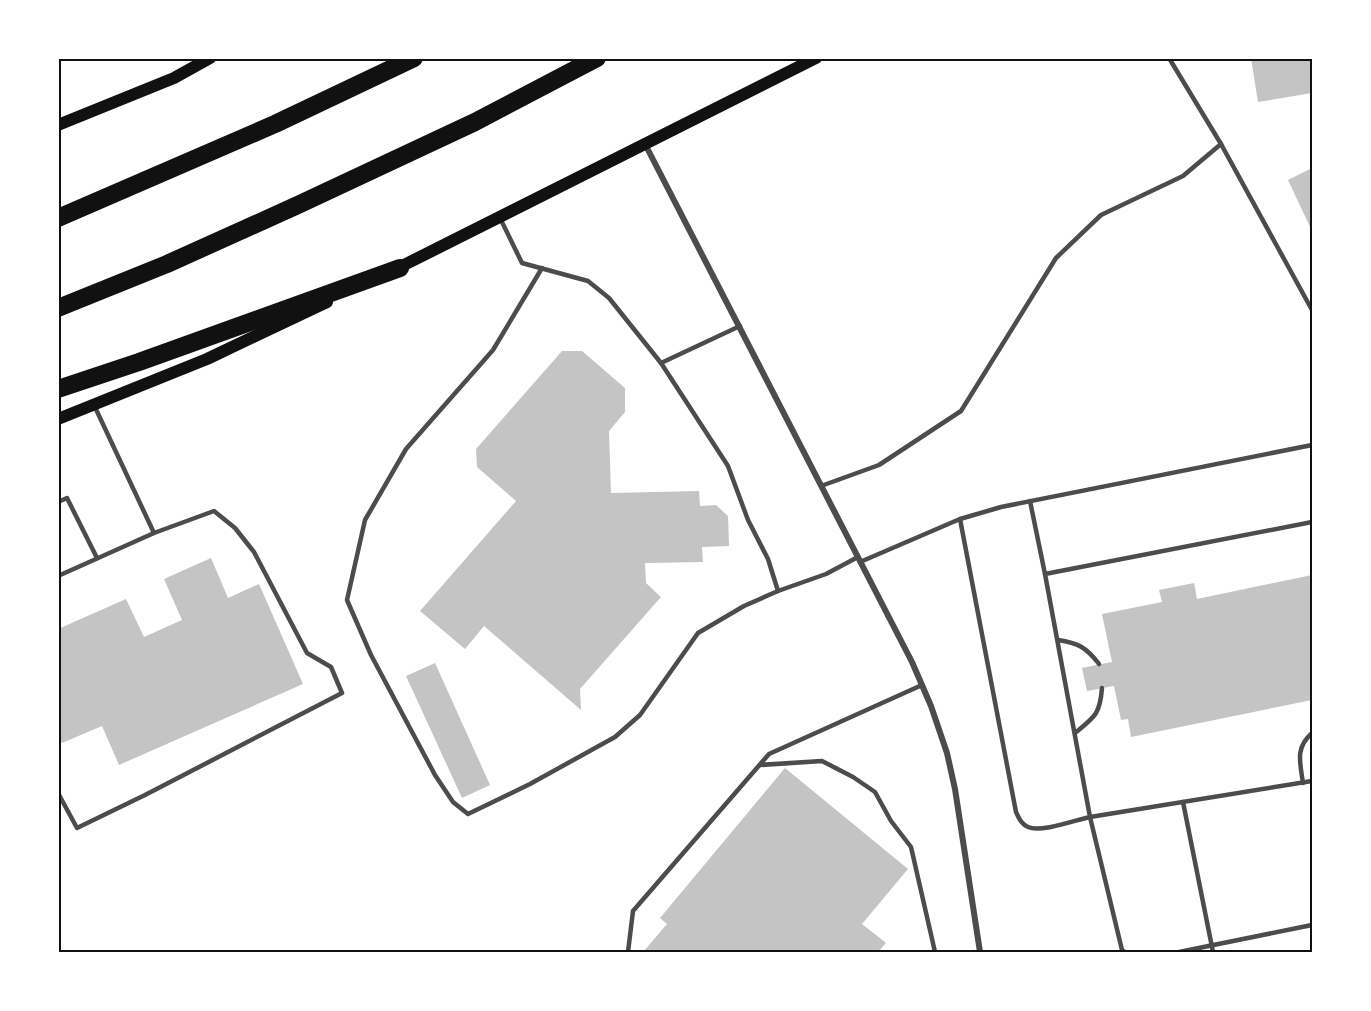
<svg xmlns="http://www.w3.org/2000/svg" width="1371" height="1011" font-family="Mulish,sans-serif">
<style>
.building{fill:#c4c4c4}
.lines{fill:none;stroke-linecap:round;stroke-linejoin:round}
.service{stroke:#4c4c4c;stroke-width:4.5}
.minor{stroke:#4c4c4c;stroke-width:6}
.secondary{stroke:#111;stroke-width:12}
.motorway{stroke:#111;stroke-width:18}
.neatline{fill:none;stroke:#111;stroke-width:2}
</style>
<rect width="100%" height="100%" fill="#fff"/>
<g class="building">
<polygon points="1251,58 1312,58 1312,93 1258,102"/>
<polygon points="1312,168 1312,231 1288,180"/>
<polygon points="562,351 582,351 625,388 625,412 609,431 611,493 699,491 700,506 716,505 728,516 729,546 702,547 703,562 645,563 646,583 661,597 580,689 581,710 484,626 465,649 420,611 516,501 477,467 476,449"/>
<polygon points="211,558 228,598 259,584 303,684 119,765 102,726 62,743 58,734 58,629 126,599 144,637 182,620 164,579"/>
<polygon points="1312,575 1312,700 1131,737 1128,719 1121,720 1114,686 1087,691 1082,668 1112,662 1102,614 1162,602 1159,590 1194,583 1197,599"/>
<polygon points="435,663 490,785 462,798 406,676"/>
<polygon points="785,768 908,869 862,924 886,943 878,952 643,952 667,924 660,918"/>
</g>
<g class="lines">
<g class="service">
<polyline points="1169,58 1221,144 1312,310"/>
<polyline points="500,218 522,263 588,281 609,298 661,363 740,326"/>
<polyline points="542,268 493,350 406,449 365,520 347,600 371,655 435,775 453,802 468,814 530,784 615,737 640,715 698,633 744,606 778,591 768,559 748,520 728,466 661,363"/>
<polyline points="821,486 879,465 961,411 1056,258 1101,215 1183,176 1221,144"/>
<polyline points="1030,501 1045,574"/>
<polyline points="58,502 67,498 97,558"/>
<path d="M960 519 1016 812C1019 818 1021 824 1028 827 1040 833 1076 820 1090 817L1045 574 1312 522"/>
<polyline points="860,562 960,519 1001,507 1312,445"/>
<polyline points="58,576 154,533"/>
<polyline points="778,591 826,574 858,557"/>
<path d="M1058 640C1078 643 1086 647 1099 664"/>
<path d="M1075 733C1095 717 1100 714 1102 688"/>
<polyline points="760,765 822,761 853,777 875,792 891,821 911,847 935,952"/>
<path d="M1303 783C1300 762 1295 748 1312 733"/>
<polyline points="58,793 77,828 145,795 342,693 331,667 307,653 254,552 235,528 214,511 154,533 94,405"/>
<polyline points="1183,802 1213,952"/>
<polyline points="58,952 59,952"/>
<polyline points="628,952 633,911 769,754 922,685"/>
<polyline points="1125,952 1122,950 1090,817 1312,781"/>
<polyline points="1179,952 1312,925"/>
</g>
<polyline class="minor" points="645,144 912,662 931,706 947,753 955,789 980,952"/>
<g class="secondary">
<polyline points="58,125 174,78 210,58"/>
<polyline points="394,270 816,58"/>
<polyline points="58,419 207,359 327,302"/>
</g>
<g class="motorway">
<polyline points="58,218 275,124 414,58"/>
<polyline points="58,308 167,264 300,204 475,122 597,58"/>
<polyline points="58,389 139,362 400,268"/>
</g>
</g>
<rect width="1371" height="1011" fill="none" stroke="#ffffff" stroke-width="120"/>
<rect x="60" y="60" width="1251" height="891" class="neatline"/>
</svg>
